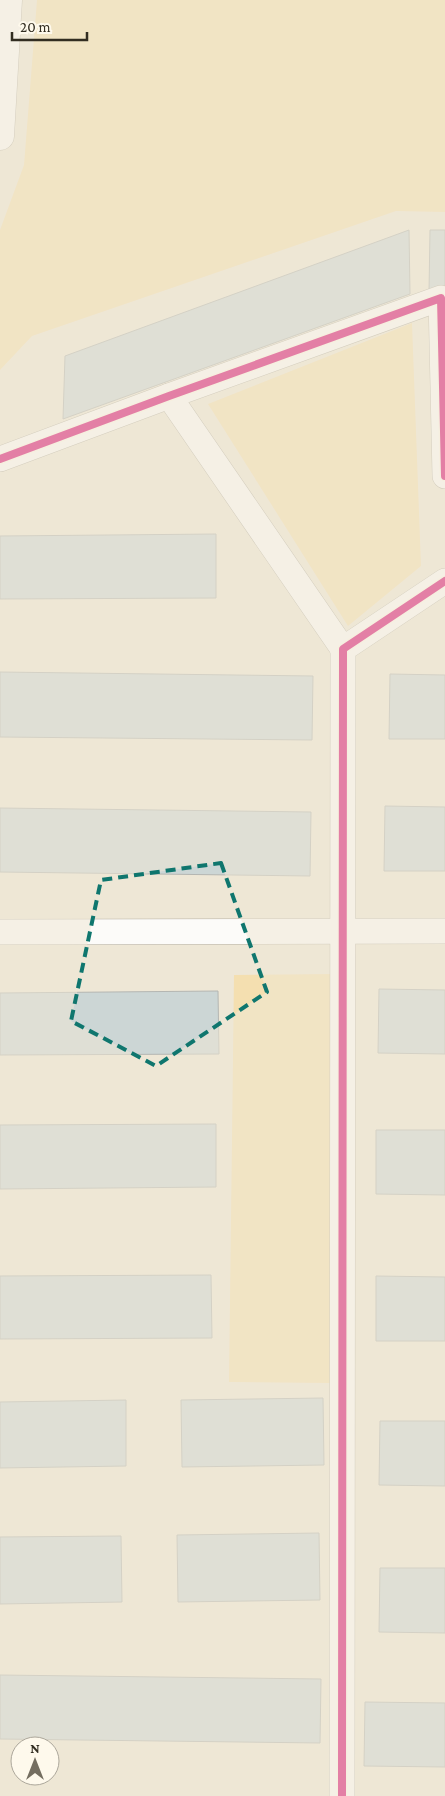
<svg xmlns="http://www.w3.org/2000/svg" width="445" height="1796" font-family="'Crimson Pro',serif">
<style>
.green{fill:#f4dfb0}
.building{fill:#ccd6d5;stroke:#b4b6b2}
.lines{fill:none;stroke-linecap:round;stroke-linejoin:round}
.minor-casing{stroke:#b5afa2;stroke-width:26}
.major-casing{stroke:#b5afa2;stroke-width:29}
.minor{stroke:#fcfbf9;stroke-width:25}
.major{stroke:#fcfbf9;stroke-width:28}
.cycleway-casing{stroke:#fef9ec;stroke-width:11}
.cycleway{stroke:#d6006c;stroke-width:8}
.marked{fill:none;stroke:#0f766e;stroke-width:4;stroke-dasharray:10 6;stroke-linejoin:round}
</style>
<rect width="100%" height="100%" fill="#eee7d6"/>
<g class="green">
<polygon points="37,0 445,0 445,212 396,211 32,336 0,370 0,230 24,165"/>
<polygon points="412,323 421,566 348,626 208,404"/>
<polygon points="336,974 330,1383 229,1382 234,975"/>
</g>
<g class="building">
<polygon points="409,230 410,294 63,419 65,356"/>
<polygon points="430,230 445,230 445,292 429,292"/>
<polygon points="216,534 216,598 0,599 0,536"/>
<polygon points="0,672 313,676 312,740 0,737"/>
<polygon points="390,674 445,675 445,739 389,739"/>
<polygon points="385,806 445,807 445,871 384,871"/>
<polygon points="0,808 311,812 310,876 0,872"/>
<polygon points="379,989 445,990 445,1054 378,1053"/>
<polygon points="218,991 219,1054 0,1055 0,993"/>
<polygon points="216,1124 216,1187 0,1189 0,1125"/>
<polygon points="376,1130 445,1130 445,1195 376,1194"/>
<polygon points="211,1275 212,1338 0,1339 0,1276"/>
<polygon points="376,1276 445,1277 445,1341 376,1341"/>
<polygon points="323,1398 324,1465 182,1467 181,1400"/>
<polygon points="126,1400 126,1466 0,1468 0,1402"/>
<polygon points="380,1421 445,1421 445,1486 379,1485"/>
<polygon points="319,1533 320,1600 178,1602 177,1535"/>
<polygon points="121,1536 122,1602 0,1604 0,1537"/>
<polygon points="380,1568 445,1568 445,1633 379,1632"/>
<polygon points="0,1675 321,1679 320,1743 0,1739"/>
<polygon points="365,1702 445,1703 445,1767 364,1766"/>
</g>
<g class="lines">
<defs>
<g id="minor">
<polyline points="169,396 343,649"/>
<polyline points="0,459 169,396 441,298 445,476"/>
<polyline points="0,932 445,931"/>
<polyline points="342,1796 343,649 445,581"/>
</g>
<polyline id="major" points="0,136 8,0"/>
</defs>
<use href="#minor" class="minor-casing"/>
<use href="#major" class="major-casing"/>
<use href="#minor" class="minor"/>
<use href="#major" class="major"/>
<defs>
<g id="cycleway">
<polyline points="0,459 169,396 441,298 445,476"/>
<polyline points="342,1796 343,649 445,581"/>
</g>
</defs>
<use href="#cycleway" class="cycleway-casing"/>
<use href="#cycleway" class="cycleway"/>
</g>
<path d="M0 0H445V1796H0ZM221 863 267 992 156 1066 71 1021 101 880Z" fill="#eee7d6" fill-opacity=".55" fill-rule="evenodd"/>
<path class="marked" d="M221 863 267 992 156 1066 71 1021 101 880Z"/>
<g transform="translate(35 1761)"><circle r="24" fill="#fef9ec" stroke="#aca79b"/>
<path d="M0-4L9 19L0 12L-9 19Z" fill="#746e60"/>
<text y="-8" font-size="14" font-weight="bold" text-anchor="middle" fill="#322d21">N</text>
</g>
<path d="M12 32v8h75v-8" fill="none" stroke="#322d21" stroke-width="2.5"/>
<text x="20" y="32" font-size="15" fill="#322d21" stroke="#fef9ec" stroke-width="4" paint-order="stroke">20 m</text>
</svg>
